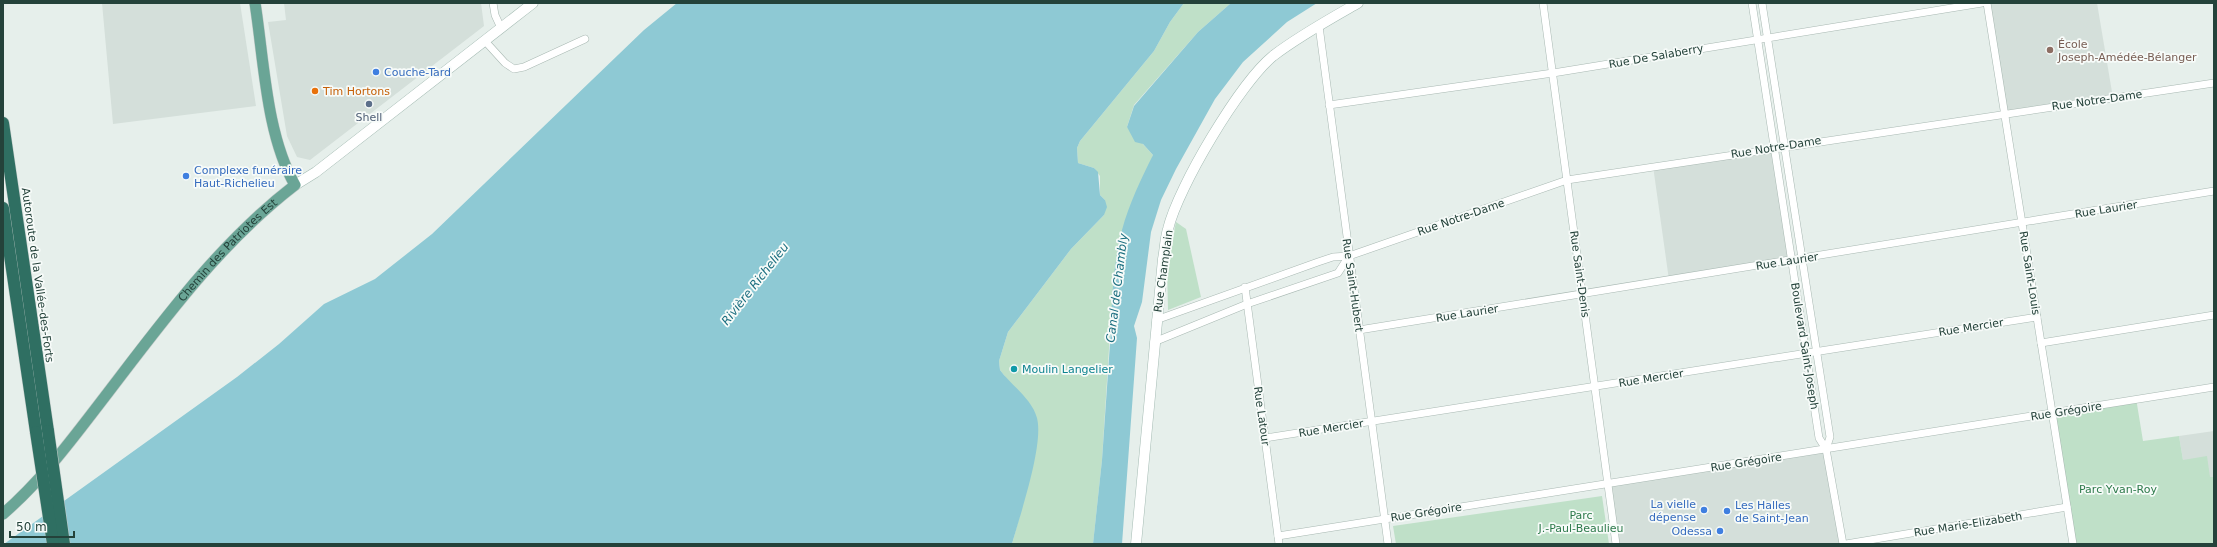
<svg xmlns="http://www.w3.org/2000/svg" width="2217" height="547" font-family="'DejaVu Sans',sans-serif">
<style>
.built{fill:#d4dfda}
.green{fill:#bfe0c8}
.water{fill:#8ec9d4}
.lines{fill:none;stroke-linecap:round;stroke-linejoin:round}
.street-casing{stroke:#a8b8b2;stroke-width:8}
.secondary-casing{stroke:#a4bbb3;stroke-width:11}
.primary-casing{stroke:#c2cac8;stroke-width:12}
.highway-casing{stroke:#c2cac8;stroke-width:13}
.street{stroke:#fff;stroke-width:7}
.secondary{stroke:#fff;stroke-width:10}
.primary{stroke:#6aa596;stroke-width:11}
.highway{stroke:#2f6f62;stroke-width:12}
.highway-bridge-casing{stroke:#c2cac8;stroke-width:13;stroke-linecap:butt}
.highway-bridge{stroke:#2f6f62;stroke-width:12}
.education-dot{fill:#8d6e63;stroke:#f7fbf9;stroke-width:1.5}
.shop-dot{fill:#3f7fe0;stroke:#f7fbf9;stroke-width:1.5}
.food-dot{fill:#e8710a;stroke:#f7fbf9;stroke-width:1.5}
.service-dot{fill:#5c6f8a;stroke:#f7fbf9;stroke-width:1.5}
.culture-dot{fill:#0f9aa8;stroke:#f7fbf9;stroke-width:1.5}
.labels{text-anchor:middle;stroke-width:3.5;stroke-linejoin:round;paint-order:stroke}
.education-label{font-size:11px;fill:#785e54;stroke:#f7fbf9;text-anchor:start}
.street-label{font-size:11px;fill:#24423a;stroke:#f7fbf9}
.shop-label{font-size:11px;fill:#366cbe;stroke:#f7fbf9;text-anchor:start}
.food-label{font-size:11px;fill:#c56008;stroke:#f7fbf9;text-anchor:start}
.service-label{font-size:11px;fill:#4e5e75;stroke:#f7fbf9}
.culture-label{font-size:11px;fill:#0d838f;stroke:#f7fbf9;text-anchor:start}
.park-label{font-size:11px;fill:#2d7a4b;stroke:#f7fbf9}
.water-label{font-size:12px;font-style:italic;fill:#1c6f80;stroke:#f7fbf9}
</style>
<rect width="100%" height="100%" fill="#e6efeb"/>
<g class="built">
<polygon points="102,3 240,3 256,106 113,124"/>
<polygon points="284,3 481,3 484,26 310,160 297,157 287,136 268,22 286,20"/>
<polygon points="1987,3 2097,3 2113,98 2005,114"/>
<polygon points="1775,148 1792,260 1669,280 1653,166"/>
<polygon points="2214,431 2214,477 2210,478 2183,460 2179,436"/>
<polygon points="1826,449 1842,544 1616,544 1608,483"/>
</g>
<g class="green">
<polygon points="1184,3 1231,3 1198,32 1134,105 1127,127 1153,155 1111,317 1102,460 1093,544 1012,544 1021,511 1010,383 1000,370 999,361 1008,332 1071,249 1104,215 1105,200 1100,195 1100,176 1094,168 1078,163 1077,148 1080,141 1154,51 1170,22"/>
<polygon points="1176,222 1186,229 1201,297 1168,310 1167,265"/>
<polygon points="2136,398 2143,441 2179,436 2183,460 2207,456 2210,477 2214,477 2214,544 2072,544 2052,410"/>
<polygon points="1602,496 1609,544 1396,544 1393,526"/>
</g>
<g class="water">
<path d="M677 3H1184L1170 22 1154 51 1080 141 1077 148 1078 163 1094 168 1098 172 1100 195 1105 200 1107 207 1104 215 1071 249 1008 332 999 361 1000 370C1011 385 1032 399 1037 418 1044 445 1020 515 1012 544H4L237 377 279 344 324 304 375 279 432 234 644 30Z"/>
<path d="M1231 3H1317L1287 22 1243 62 1215 99 1176 169 1161 200 1151 232 1142 302 1134 326 1137 338 1122 544H1093L1102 460 1111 329 1109 328 1111 325C1112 293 1114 260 1122 230 1129 204 1141 179 1153 155L1143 144 1135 142 1127 127 1134 106 1198 32Z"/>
</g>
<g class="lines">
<defs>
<g id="street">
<polyline points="493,3 495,15 501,28"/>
<polyline points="1543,3 1616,544"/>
<polyline points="1752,3 1819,438 1826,449 1843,544"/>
<polyline points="1762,3 1830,437 1826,449"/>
<polyline points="1987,3 2073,544"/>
<polyline points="1319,26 1388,544"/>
<polyline points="485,41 505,63 514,69 524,67 585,39"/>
<polyline points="1329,105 1553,73 1982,3"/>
<polyline points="1245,287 1279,544"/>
<polyline points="1156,320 1318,262 1333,257 1349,256 1567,180 2214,83"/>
<polyline points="1359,330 2214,191"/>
<polyline points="1154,342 1247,304 1338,273 1349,256"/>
<polyline points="2041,343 2214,315"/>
<polyline points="1265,438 2037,317"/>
<polyline points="1278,536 2214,387"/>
<polyline points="1846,544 2067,507"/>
</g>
<g id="secondary">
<polyline points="295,185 316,172 533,3"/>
<path d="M1136 544 1163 259C1165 249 1165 239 1168 229 1178 187 1240 83 1273 56 1299 36 1330 19 1358 3"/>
</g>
<g id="primary">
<path id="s1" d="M3 514C41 481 70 442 100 403 160 325 217 245 295 185 266 135 264 60 255 3"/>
</g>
<g id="highway">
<polyline points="3,123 48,431"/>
<polyline points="3,208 36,432"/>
</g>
</defs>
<use href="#street" class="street-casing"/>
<use href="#secondary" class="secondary-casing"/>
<use href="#primary" class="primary-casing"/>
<use href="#highway" class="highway-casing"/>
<use href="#street" class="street"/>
<use href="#secondary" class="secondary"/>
<use href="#primary" class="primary"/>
<use href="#highway" class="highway"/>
<defs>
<g id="highway-bridge">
<polyline points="48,431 64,544"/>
<polyline points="36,432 53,544"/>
</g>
</defs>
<use href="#highway-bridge" class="highway-bridge-casing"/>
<use href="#highway-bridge" class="highway-bridge"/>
</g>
<circle class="education-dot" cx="2050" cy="50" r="4"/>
<g class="shop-dot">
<circle cx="376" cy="72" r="4"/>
<circle cx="186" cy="176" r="4"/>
<circle cx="1704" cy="510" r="4"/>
<circle cx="1727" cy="511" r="4"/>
<circle cx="1720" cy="531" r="4"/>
</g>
<circle class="food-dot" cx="315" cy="91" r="4"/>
<circle class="service-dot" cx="369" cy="104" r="4"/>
<circle class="culture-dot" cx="1014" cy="369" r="4"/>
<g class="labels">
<g class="education-label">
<text x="2058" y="48">École<tspan x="2058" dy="13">Joseph-Amédée-Bélanger</tspan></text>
</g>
<g class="street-label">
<text transform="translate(1656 56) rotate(-10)" y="4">Rue De Salaberry</text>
<text transform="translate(2097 100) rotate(-8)" y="4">Rue Notre-Dame</text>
<text transform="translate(1776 147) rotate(-9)" y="4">Rue Notre-Dame</text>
<text transform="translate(2106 209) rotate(-9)" y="4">Rue Laurier</text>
<text transform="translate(1461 217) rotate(-19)" y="4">Rue Notre-Dame</text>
<text dy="4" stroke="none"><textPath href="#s1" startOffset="347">Chemin des Patriotes Est</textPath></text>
<text transform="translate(1787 261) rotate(-9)" y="4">Rue Laurier</text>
<text transform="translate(1163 271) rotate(-82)" y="4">Rue Champlain</text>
<text transform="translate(2030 273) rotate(81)" y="4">Rue Saint-Louis</text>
<text transform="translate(1580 274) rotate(82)" y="4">Rue Saint-Denis</text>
<text transform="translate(38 275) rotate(82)" y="4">Autoroute de la Vallée-des-Forts</text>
<text transform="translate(1353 285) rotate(82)" y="4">Rue Saint-Hubert</text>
<text transform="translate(1467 313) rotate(-9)" y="4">Rue Laurier</text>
<text transform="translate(1971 327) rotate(-9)" y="4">Rue Mercier</text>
<text transform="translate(1805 346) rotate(81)" y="4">Boulevard Saint-Joseph</text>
<text transform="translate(1651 378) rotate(-9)" y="4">Rue Mercier</text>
<text transform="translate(2066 411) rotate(-9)" y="4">Rue Grégoire</text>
<text transform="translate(1262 416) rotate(82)" y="4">Rue Latour</text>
<text transform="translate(1331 428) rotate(-9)" y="4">Rue Mercier</text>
<text transform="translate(1746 462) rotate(-9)" y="4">Rue Grégoire</text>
<text transform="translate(1426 512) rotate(-9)" y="4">Rue Grégoire</text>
<text transform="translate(1968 524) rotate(-9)" y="4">Rue Marie-Elizabeth</text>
</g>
<g class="shop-label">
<text x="384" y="76">Couche-Tard</text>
<text x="194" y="174">Complexe funéraire<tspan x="194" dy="13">Haut-Richelieu</tspan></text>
<text x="1696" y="508" text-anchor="end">La vielle<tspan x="1696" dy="13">dépense</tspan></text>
<text x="1735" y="509">Les Halles<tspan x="1735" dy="13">de Saint-Jean</tspan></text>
<text x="1712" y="535" text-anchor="end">Odessa</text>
</g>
<g class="food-label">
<text x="323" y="95">Tim Hortons</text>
</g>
<g class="service-label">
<text x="369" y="121">Shell</text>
</g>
<g class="culture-label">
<text x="1022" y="373">Moulin Langelier</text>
</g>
<g class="park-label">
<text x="2118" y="493">Parc Yvan-Roy</text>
<text x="1581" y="519">Parc<tspan x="1581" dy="13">J.-Paul-Beaulieu</tspan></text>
</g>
<g class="water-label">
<text transform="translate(755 284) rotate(-52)" y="4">Rivière Richelieu</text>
<text transform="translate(1117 288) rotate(-83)" y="4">Canal de Chambly</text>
</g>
</g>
<rect width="2217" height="547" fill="none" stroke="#24423a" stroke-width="8"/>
<path d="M10 531v6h64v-6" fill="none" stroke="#24423a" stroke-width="2"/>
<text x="16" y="531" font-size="12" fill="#24423a" stroke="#f7fbf9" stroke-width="3" paint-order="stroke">50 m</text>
</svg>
